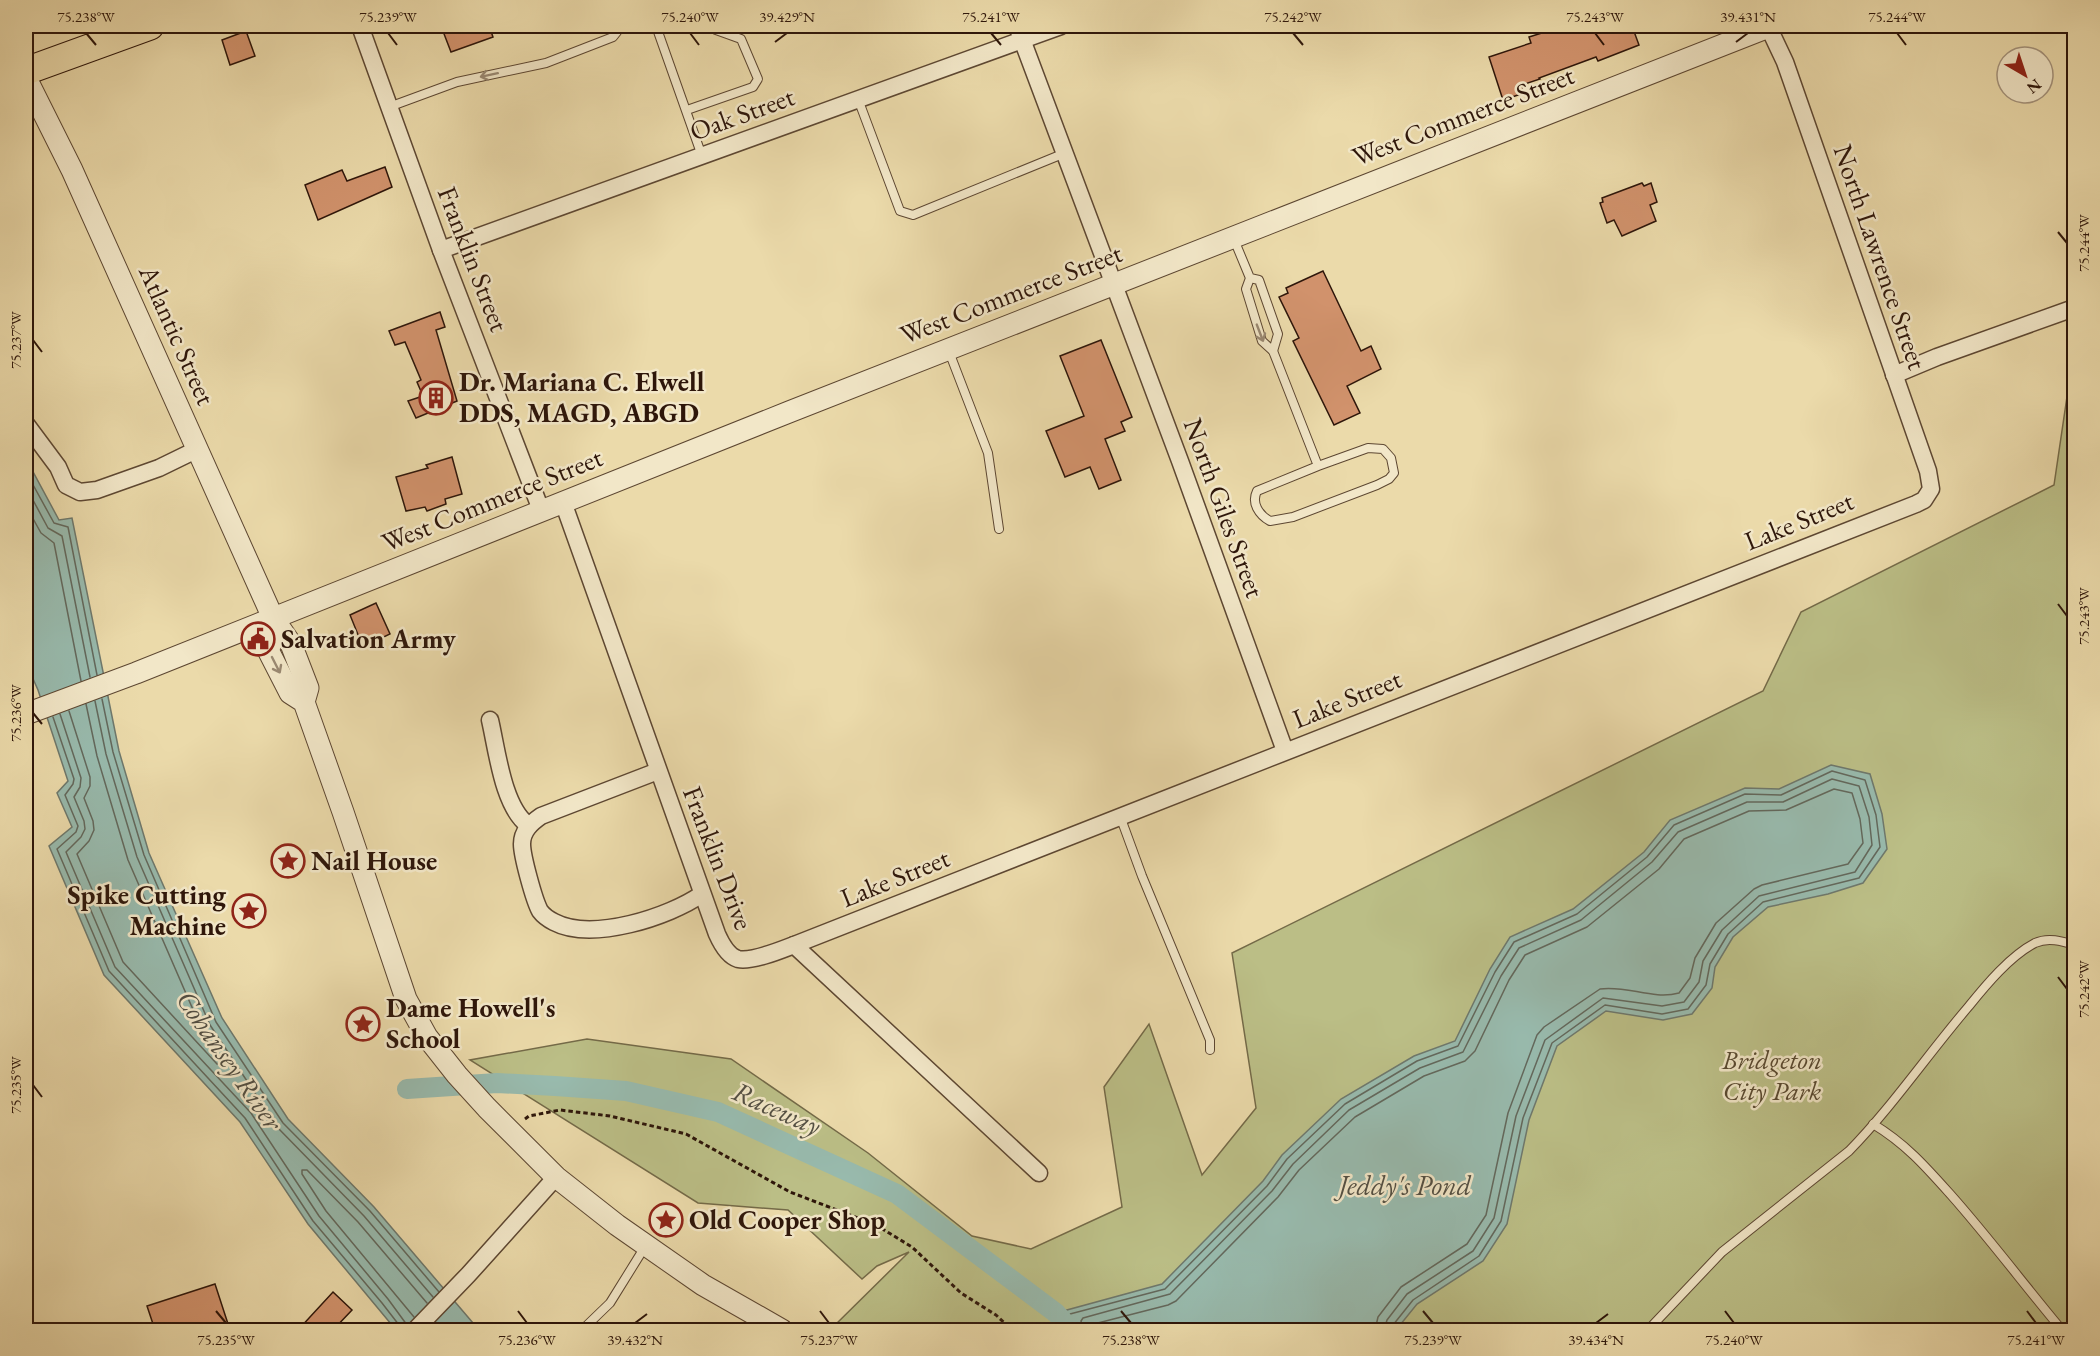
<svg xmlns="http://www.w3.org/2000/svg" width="2100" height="1356" font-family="'EB Garamond',serif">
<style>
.green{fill:#bbbe86;stroke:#746a48;stroke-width:1.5}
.water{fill:#98baad;stroke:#6e786c;stroke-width:1.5}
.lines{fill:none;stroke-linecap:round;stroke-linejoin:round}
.shore{stroke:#63685c;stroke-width:1.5}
.canal{stroke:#98baad;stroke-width:20}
.building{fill:#d1926c;stroke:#2e160a;stroke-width:1.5}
.service-casing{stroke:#5d4732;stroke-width:10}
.minor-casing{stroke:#5d4732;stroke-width:19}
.tertiary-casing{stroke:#5d4732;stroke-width:23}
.trunk-casing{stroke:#2e160a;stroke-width:29}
.path{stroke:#2e160a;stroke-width:3;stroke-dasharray:4.5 3;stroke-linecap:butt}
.service{stroke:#f2e7c8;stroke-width:8}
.minor{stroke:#f2e7c8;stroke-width:16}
.tertiary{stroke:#f2e7c8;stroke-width:21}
.trunk{stroke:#ebdaaa;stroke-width:27}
.oneway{stroke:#9a8972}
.ticks{fill:none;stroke:#2e160a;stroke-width:2}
.labels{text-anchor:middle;stroke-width:5;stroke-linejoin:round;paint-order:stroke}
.street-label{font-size:27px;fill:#2e160a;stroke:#f2e7c8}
.poi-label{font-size:27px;font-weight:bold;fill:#2e160a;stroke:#f2e7c8;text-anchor:start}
.park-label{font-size:27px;font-style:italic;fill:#58482f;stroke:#f2e7c8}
.water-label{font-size:28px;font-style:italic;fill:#534f43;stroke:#f2e7c8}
.neatline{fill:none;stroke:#2e160a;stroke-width:2}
.ticks-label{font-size:15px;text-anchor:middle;fill:#2e160a}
</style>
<rect width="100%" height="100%" fill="#ebdaaa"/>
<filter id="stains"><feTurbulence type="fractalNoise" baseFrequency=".00333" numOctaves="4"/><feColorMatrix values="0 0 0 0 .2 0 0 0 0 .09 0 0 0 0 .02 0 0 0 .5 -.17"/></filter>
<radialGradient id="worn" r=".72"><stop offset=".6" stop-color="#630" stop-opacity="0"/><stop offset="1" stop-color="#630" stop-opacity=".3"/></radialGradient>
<polygon class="green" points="2074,349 2074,1330 830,1330 909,1252 877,1266 862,1279 788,1210 698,1203 470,1060 587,1039 731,1059 868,1153 972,1236 1031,1249 1122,1207 1104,1087 1149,1024 1202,1175 1256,1108 1232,953 1763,691 1801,612 2054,485"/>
<g class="water">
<polygon points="26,463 32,470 59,520 72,518 119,751 149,853 222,1018 288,1119 374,1207 479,1330 396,1330 308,1224 240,1122 104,975 49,846 72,827 57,793 68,781 38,690 26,663"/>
<polygon points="1831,765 1870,774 1882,814 1887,849 1863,883 1828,894 1768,907 1733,937 1715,967 1712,988 1692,1014 1663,1020 1606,1011 1557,1046 1529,1120 1507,1224 1483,1261 1417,1304 1396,1330 1071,1330 1056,1313 1162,1284 1263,1181 1282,1155 1341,1099 1414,1056 1455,1041 1490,969 1510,937 1573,909 1644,852 1670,820 1745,788 1779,789"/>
</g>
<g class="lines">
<g class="shore">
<polyline points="26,472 54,523 68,527 97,675"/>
<polyline points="26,487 48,528 62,536 90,677"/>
<polyline points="26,506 41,533 54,543 81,681"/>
<polyline points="102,699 113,752 144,855 216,1022 283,1123 370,1211 439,1292"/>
<polyline points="95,701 106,754 137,857 210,1025 278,1128 364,1216 433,1297"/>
<polyline points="69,711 90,777 90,786 84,798 93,821 94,830 89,841 77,854 123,962 217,1064 220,1064 222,1060 201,1028 128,860 97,756 86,704"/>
<polyline points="60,714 81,778 80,787 74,797 84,821 85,829 81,837 66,852 115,967 251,1113 319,1216 388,1299 407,1325"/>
<polyline points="53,717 74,779 73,784 65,795 78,826 76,832 57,849 109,971 245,1118 313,1221 382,1303 399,1325 400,1330"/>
<polyline points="414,1317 326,1211 302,1174 302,1170 307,1170 358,1222 427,1303"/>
<polyline points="1075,1330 1075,1326 1069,1318 1070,1314 1165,1289 1267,1186 1287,1159 1345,1104 1417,1061 1458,1046 1495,972 1514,942 1577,914 1647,857 1674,825 1745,794 1781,795 1832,771 1865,780 1876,815 1880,847 1859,878 1763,902 1728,934 1710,964 1706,985 1688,1009 1662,1014 1605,1005 1552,1043 1523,1118 1501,1221 1479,1256 1413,1300 1393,1325 1392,1330"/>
<polyline points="1083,1330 1081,1321 1083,1318 1170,1294 1272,1191 1293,1164 1349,1110 1420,1068 1463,1052 1501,976 1519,948 1581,920 1652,862 1678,832 1747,802 1783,802 1832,779 1859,786 1869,817 1872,845 1855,872 1759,896 1722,930 1703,961 1699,982 1684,1002 1662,1006 1603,998 1545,1040 1516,1116 1494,1218 1473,1251 1407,1294 1387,1320 1384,1330"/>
<path d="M1092 1330 1094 1324 1168 1305 1176 1301 1278 1197 1299 1170 1355 1117 1424 1076 1465 1061 1475 1051 1509 980 1525 955 1587 927 1659 869 1684 839 1749 811 1786 810 1834 789 1852 793 1860 819 1863 843 1848 864 1762 885 1754 889 1716 923 1695 958 1690 978 1679 993C1652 1000 1627 985 1600 989L1544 1027 1537 1035 1508 1113 1486 1215 1467 1244 1401 1287 1378 1317 1375 1330"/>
</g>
<polyline class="canal" points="407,1089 497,1083 555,1086 626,1091 718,1112 897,1194 1056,1313 1071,1330"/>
</g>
<g class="building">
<polygon points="441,26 489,26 493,37 451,52"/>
<polygon points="1564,26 1632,26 1639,45 1598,61 1596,57 1539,78 1540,79 1522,85 1524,93 1503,100 1489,57 1531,43 1529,37"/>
<polygon points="246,31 255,56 230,65 222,40"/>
<polygon points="385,167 392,187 318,220 305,185 342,170 347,181"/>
<polygon points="1642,183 1644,186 1651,183 1657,202 1650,205 1656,221 1622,236 1614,220 1607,223 1600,203 1603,202 1602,198"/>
<polygon points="1323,271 1361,351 1371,346 1381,369 1347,386 1360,413 1334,425 1293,341 1299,338 1279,297 1288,293 1286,288"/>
<polygon points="440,312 445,327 436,330 457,401 416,418 408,401 423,396 417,382 421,380 405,342 395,345 389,331"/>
<polygon points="1101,340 1132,417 1121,422 1125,431 1105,439 1121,480 1099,489 1090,467 1065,477 1046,431 1084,416 1060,356"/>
<polygon points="452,457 462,494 445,499 446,504 427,511 425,507 406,511 396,477 428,468 426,465"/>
<polygon points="376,603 390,634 363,647 350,615"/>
<polygon points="215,1284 230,1330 155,1330 147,1306"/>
<polygon points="333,1292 352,1310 333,1330 298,1330"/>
</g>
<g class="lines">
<defs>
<g id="service">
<polyline points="656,26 702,156"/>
<polyline points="858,99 900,211 913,215 1065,153"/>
<polyline points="389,107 457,82 546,63 613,37 617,32 617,26"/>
<polyline points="687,110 753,87 758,79 741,39 716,30 711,26"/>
<polyline points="1233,237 1250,278 1246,289 1262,341 1273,351 1278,334 1259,280 1250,278"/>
<polyline points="948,349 988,453 999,529"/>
<path d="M1273 351 1318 466 1257 491C1251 503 1259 515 1270 521L1293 517 1377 485 1389 479 1394 473 1391 458 1383 449 1368 448 1318 466"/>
<polyline points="1120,816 1142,876 1210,1040 1210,1050"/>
<path d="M1873 1124C1906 1144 1926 1167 1951 1195 1990 1239 2025 1286 2062 1330"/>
<polyline points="582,1330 610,1303 646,1245"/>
<path d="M1648 1330 1722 1252 1849 1151C1892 1107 1928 1054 1969 1006 1986 985 2010 956 2035 943 2048 937 2062 941 2074 945"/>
</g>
<g id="minor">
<polyline points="360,26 441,250 541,510"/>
<polyline points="1017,26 1180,461 1285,751"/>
<polyline points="441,250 1061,26"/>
<polyline points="1894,375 1937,357 2074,308"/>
<polyline points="26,424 58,467 66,485 80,492 97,490 159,468 198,449"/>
<path d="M563 502 717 934C721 943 728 956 738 959 752 962 781 950 794 945L1916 504 1924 500 1931 489 1928 471 1785 62 1768 26"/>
<path d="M490 720C497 750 503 807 528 825"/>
<path d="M658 771 541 816C531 823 522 831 522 844 522 856 534 900 540 911 543 915 550 920 554 922 592 942 669 917 702 894"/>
<polyline points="794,945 1039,1173"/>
<polyline points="415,1330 468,1275 556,1177"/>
</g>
<g id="tertiary">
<polyline points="26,78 72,170 273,618 291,644 308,688 304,702"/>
<polyline points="273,618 269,652 290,693 304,702 343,812 406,999 427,1037 457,1075 487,1108 556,1177 617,1225 703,1285 782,1330"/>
<polyline points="26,714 136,673 789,412 1771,26"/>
</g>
<polyline id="trunk" points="26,71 150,26"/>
</defs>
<use href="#service" class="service-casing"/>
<use href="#minor" class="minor-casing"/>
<use href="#tertiary" class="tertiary-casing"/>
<use href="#trunk" class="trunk-casing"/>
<polyline class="path" points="525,1119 529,1116 560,1110 610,1116 686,1134 790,1192 876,1225 912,1247 961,1293 996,1315 1012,1330"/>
<use href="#service" class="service"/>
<use href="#minor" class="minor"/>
<use href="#tertiary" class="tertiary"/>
<use href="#trunk" class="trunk"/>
</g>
<defs><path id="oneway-shaft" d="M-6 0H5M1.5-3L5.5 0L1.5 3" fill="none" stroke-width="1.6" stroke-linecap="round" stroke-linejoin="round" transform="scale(1.5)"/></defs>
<g class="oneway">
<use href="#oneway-shaft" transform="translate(489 75) rotate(168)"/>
<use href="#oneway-shaft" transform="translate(1260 333) rotate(69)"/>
<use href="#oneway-shaft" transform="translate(276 665) rotate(63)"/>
</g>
<path class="ticks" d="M86 33 96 45M388 33 397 45M690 33 699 45M991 33 1001 45M1293 33 1303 45M1595 33 1604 45M1897 33 1906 45M775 42 787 33M1736 42 1748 33M2058 232 2067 243M33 340 42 352M2058 604 2067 616M33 713 42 724M2058 977 2067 989M33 1085 42 1097M216 1311 226 1323M518 1311 527 1323M820 1311 829 1323M1121 1311 1131 1323M1423 1311 1433 1323M1725 1311 1734 1323M2027 1311 2036 1323M635 1323 647 1314M1596 1323 1608 1314"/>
<defs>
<symbol id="building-ring" viewBox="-11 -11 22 22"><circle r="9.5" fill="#f2e7c8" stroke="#8f2418" stroke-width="1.5"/><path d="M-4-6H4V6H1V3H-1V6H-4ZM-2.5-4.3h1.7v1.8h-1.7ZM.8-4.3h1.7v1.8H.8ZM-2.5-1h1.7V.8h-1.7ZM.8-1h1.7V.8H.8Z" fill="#8f2418"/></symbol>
<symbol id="civic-ring" viewBox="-11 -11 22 22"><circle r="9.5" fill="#f2e7c8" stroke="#8f2418" stroke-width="1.5"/><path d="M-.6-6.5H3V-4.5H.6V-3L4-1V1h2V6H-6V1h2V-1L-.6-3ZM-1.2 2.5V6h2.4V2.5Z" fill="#8f2418"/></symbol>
<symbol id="sight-ring" viewBox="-11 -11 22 22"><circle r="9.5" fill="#f2e7c8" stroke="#8f2418" stroke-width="1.5"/><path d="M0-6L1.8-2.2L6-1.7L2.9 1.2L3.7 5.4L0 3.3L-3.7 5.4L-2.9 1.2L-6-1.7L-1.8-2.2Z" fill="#8f2418"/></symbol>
</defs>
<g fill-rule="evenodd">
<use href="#building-ring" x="417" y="379" width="38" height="38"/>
<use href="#civic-ring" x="239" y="620" width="38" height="38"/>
<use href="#sight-ring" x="269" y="842" width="38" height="38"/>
<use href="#sight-ring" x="230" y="892" width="38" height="38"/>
<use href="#sight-ring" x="344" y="1005" width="38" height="38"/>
<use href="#sight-ring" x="647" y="1201" width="38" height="38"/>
</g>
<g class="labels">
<g class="street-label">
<text transform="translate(742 114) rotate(-20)" y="9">Oak Street</text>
<text transform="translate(1463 116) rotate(-21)" y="9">West Commerce Street</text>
<text transform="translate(1880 257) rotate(71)" y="9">North Lawrence Street</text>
<text transform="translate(473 259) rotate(69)" y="9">Franklin Street</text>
<text transform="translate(1011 294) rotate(-21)" y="9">West Commerce Street</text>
<text transform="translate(177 335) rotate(66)" y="9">Atlantic Street</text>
<text transform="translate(492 500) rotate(-22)" y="9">West Commerce Street</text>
<text transform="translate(1224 508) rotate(70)" y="9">North Giles Street</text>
<text transform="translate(1799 521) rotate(-22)" y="9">Lake Street</text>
<text transform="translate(1347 699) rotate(-22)" y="9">Lake Street</text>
<text transform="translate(718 858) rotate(69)" y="9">Franklin Drive</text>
<text transform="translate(895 878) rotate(-22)" y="9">Lake Street</text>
</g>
<g class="poi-label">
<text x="459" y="391">Dr. Mariana C. Elwell<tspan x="459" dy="31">DDS, MAGD, ABGD</tspan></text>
<text x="281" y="648">Salvation Army</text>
<text x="311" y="870">Nail House</text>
<text x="226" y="904" text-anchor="end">Spike Cutting<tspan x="226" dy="31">Machine</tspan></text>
<text x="386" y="1017">Dame Howell's<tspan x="386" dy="31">School</tspan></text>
<text x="689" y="1229">Old Cooper Shop</text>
</g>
<g class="park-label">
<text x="1772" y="1069">Bridgeton<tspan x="1772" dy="31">City Park</tspan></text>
</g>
<g class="water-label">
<text transform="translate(230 1060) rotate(55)" y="10">Cohansey River</text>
<text transform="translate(777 1108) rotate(24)" y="10">Raceway</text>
<text x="1405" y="1195">Jeddy's Pond</text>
</g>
</g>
<rect width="2100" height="1356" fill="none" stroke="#ebdaaa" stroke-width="66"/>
<g transform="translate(2025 75) rotate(141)"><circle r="28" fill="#f2e7c8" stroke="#a4937c" stroke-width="1.5"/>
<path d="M0-4.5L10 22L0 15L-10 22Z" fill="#8f2418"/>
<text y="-9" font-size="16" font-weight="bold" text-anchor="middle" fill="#2e160a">N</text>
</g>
<rect x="33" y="33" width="2034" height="1290" class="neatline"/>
<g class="ticks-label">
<text x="86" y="22">75.238°W</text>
<text x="388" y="22">75.239°W</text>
<text x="690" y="22">75.240°W</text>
<text x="787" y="22">39.429°N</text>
<text x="991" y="22">75.241°W</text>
<text x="1293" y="22">75.242°W</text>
<text x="1595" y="22">75.243°W</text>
<text x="1748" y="22">39.431°N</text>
<text x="1897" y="22">75.244°W</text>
<text transform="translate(2084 243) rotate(-90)" y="5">75.244°W</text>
<text transform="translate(16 340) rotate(-90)" y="5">75.237°W</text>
<text transform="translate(2084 616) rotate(-90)" y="5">75.243°W</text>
<text transform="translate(16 713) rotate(-90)" y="5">75.236°W</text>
<text transform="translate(2084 989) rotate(-90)" y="5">75.242°W</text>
<text transform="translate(16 1085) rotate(-90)" y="5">75.235°W</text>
<text x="226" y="1345">75.235°W</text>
<text x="527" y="1345">75.236°W</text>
<text x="635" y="1345">39.432°N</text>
<text x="829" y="1345">75.237°W</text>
<text x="1131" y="1345">75.238°W</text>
<text x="1433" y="1345">75.239°W</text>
<text x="1596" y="1345">39.434°N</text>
<text x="1734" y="1345">75.240°W</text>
<text x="2036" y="1345">75.241°W</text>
</g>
<rect width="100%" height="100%" filter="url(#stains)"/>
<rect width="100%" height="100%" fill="url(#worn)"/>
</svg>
